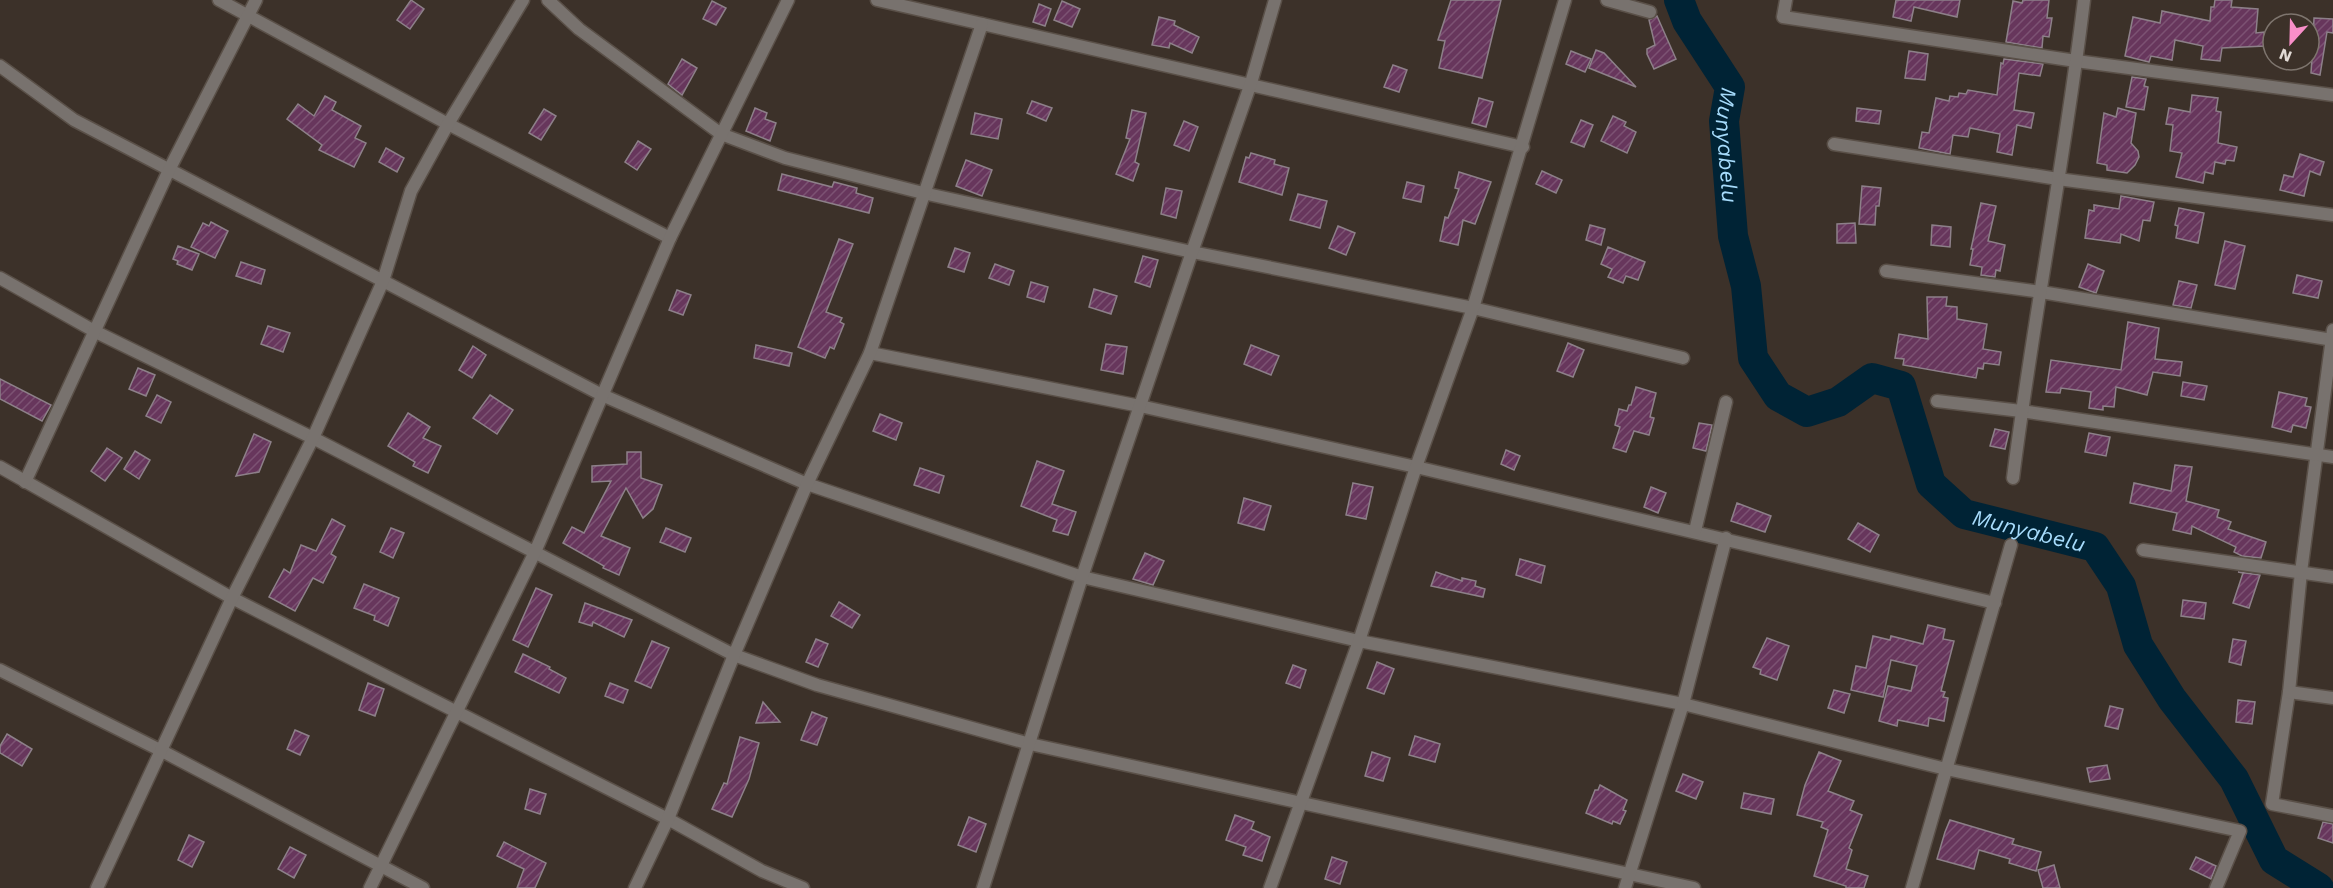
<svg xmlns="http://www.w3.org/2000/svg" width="2333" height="888" font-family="'Work Sans',sans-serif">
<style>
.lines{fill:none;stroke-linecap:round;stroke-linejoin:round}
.river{stroke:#002335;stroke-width:30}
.building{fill:url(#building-hatch);stroke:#8d8089;stroke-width:1.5}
.minor-casing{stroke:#5a5048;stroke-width:15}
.minor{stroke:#78726e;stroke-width:12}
.labels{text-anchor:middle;stroke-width:6;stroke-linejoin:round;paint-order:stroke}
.water-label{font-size:22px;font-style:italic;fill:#a6dbfb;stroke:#3c3129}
</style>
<defs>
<pattern id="building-hatch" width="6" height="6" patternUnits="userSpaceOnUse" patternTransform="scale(1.5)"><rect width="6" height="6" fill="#67365c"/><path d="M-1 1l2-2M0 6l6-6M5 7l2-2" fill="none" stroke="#7c5273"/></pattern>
</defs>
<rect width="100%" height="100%" fill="#3c3129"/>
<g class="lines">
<path class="river" id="s1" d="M1679 0 1687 21 1730 87 1724 121 1733 236 1746 286 1753 358 1778 396 1807 412 1838 402 1872 378 1901 386 1931 484 1964 514 2095 547 2121 586 2138 645 2172 699 2234 779 2274 860 2319 888"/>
</g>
<g class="building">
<polygon points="411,0 424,9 410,29 397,20"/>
<polygon points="1451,0 1501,0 1482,78 1439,68 1445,41 1438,40"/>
<polygon points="1896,0 1960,0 1957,17 1914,7 1911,21 1893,17"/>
<polygon points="2023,0 2049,0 2047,18 2052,18 2049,37 2043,36 2042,48 2006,42 2013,1 2022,3"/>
<polygon points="2215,0 2232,0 2231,7 2258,9 2256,33 2264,32 2265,46 2222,48 2220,61 2201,59 2203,46 2175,40 2172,60 2151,56 2149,62 2125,56 2133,17 2160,23 2162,11 2210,21 2211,7 2214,7"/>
<polygon points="712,1 726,8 716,25 703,19"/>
<polygon points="1062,1 1080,9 1072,27 1054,20"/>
<polygon points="1039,4 1051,9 1045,26 1033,22"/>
<polygon points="1657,16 1676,59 1654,69 1647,54 1647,49 1655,45 1649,20"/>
<polygon points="1159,17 1175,21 1174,25 1199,37 1192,53 1170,43 1169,48 1152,45"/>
<polygon points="2314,18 2333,19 2333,33 2327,32 2320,75 2311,73 2312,58 2309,57 2309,41 2313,42"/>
<polygon points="1596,50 1604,53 1636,87 1589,68"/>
<polygon points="1571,51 1591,59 1585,72 1566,64"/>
<polygon points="1909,51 1928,54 1925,80 1905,78"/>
<polygon points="682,59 697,68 682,95 668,84"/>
<polygon points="2004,59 2043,64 2040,76 2019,73 2014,110 2034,113 2031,128 2017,125 2012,155 1997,152 2000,134 1970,128 1968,137 1953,135 1950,154 1919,148 1922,132 1929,133 1936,98 1949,101 1950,96 1958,97 1959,93 1966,94 1968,90 1997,95 2001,63 2003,64"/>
<polygon points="1393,65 1407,70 1399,92 1384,87"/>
<polygon points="2132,77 2146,79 2144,86 2148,87 2144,110 2126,107"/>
<polygon points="2192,95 2218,98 2216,111 2221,112 2218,143 2237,147 2234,161 2226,160 2225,164 2215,162 2213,174 2205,172 2203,183 2176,177 2182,153 2170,151 2173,125 2166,124 2169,108 2190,112"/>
<polygon points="325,96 336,102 332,110 361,126 355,138 366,143 354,167 319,150 322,145 287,119 298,104 314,116"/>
<polygon points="1479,98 1493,102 1486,127 1472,123"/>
<polygon points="1032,101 1052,108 1046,121 1027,113"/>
<polygon points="755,108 767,113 765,119 776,123 770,141 746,131"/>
<polygon points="1857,108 1881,111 1879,124 1856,121"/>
<polygon points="2118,108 2136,113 2131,143 2138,151 2139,157 2135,165 2127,173 2107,170 2107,165 2097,163 2104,113 2116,117"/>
<polygon points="544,109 556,116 541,140 529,133"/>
<polygon points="1132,110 1146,113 1135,162 1139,164 1133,181 1116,174 1130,139 1126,138"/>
<polygon points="975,113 1002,119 998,139 971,134"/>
<polygon points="1613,116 1626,122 1624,126 1636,132 1627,153 1601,141"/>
<polygon points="1581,120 1593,125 1584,147 1571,142"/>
<polygon points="1184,121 1198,127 1189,151 1174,145"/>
<polygon points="638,141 651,149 637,170 625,162"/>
<polygon points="386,148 404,158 397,172 379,162"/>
<polygon points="1251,153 1275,160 1274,164 1289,168 1282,195 1239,182 1246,157 1249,158"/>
<polygon points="2300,154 2324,162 2320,175 2310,171 2304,196 2280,190 2284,175 2293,177"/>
<polygon points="966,160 992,170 982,196 956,186"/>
<polygon points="1542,171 1562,180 1556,193 1536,184"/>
<polygon points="1459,172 1491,182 1475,224 1463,220 1458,245 1440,241 1445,217 1448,218 1459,189 1455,188"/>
<polygon points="782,174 832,187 834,182 857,188 856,193 873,198 869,213 778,190"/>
<polygon points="1407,182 1424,186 1421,202 1403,198"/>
<polygon points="1862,186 1881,188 1879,206 1876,206 1875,225 1859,224"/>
<polygon points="1166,188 1182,191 1176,218 1161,214"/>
<polygon points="1298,194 1327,201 1320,228 1290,220"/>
<polygon points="2121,196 2154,202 2150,221 2143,220 2139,241 2121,234 2120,243 2085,238 2089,210 2094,211 2094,205 2119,209"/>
<polygon points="1981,203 1996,206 1988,241 2005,245 2000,271 1996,270 1995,277 1981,275 1982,267 1970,265 1973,249 1971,249"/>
<polygon points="2179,208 2204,213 2198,243 2176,238 2178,226 2175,225"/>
<polygon points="211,222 228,231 215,258 191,247 203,223 209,226"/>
<polygon points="1855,223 1856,243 1837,243 1837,224"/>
<polygon points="1590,225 1605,229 1601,245 1586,240"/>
<polygon points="1932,225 1951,227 1950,247 1931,245"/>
<polygon points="1338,226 1355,233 1346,255 1329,248"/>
<polygon points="839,239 853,244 826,312 842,318 840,322 844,324 834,349 830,347 825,358 798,347"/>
<polygon points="2225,241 2245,246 2235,289 2215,285"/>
<polygon points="178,246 199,254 192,270 177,264 178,261 173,259"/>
<polygon points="1608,247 1645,262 1638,280 1626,276 1623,283 1608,277 1612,269 1601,264"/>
<polygon points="955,248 970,253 964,272 948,267"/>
<polygon points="1143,256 1158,260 1150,287 1135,282"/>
<polygon points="241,262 265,270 261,284 236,276"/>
<polygon points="995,264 1014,271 1009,285 989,278"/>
<polygon points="2088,264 2104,271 2096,293 2079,287"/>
<polygon points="2297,275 2322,281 2318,298 2293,293"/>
<polygon points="2179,281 2197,285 2191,308 2173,305"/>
<polygon points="1031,282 1048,287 1044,302 1027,297"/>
<polygon points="1094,289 1117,296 1111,314 1089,307"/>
<polygon points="677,290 691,295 683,315 669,310"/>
<polygon points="1927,297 1947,297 1946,306 1957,307 1957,319 1987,324 1983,349 2001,352 1999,365 1984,363 1983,369 1978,368 1976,378 1903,365 1904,359 1895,358 1899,334 1928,339"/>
<polygon points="2128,322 2159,328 2155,359 2182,362 2180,376 2153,372 2147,395 2116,387 2114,407 2103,406 2103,410 2089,408 2091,392 2061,388 2060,393 2046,392 2051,360 2121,370"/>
<polygon points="268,326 290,333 283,352 261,344"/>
<polygon points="1568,343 1584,350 1573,377 1557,371"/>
<polygon points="1106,344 1127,347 1123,374 1101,370"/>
<polygon points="756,345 792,353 789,366 754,358"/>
<polygon points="1251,345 1279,356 1271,375 1244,364"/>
<polygon points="473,346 486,355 472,378 459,370"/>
<polygon points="138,368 155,375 146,396 129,389"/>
<polygon points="0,379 51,405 42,421 0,399"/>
<polygon points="2183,382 2207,386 2204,400 2181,396"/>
<polygon points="1636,387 1656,393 1650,417 1654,418 1649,435 1634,431 1626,452 1613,448 1620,427 1615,425 1619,409 1627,411 1629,405 1631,405"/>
<polygon points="2279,392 2307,398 2305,406 2311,407 2306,428 2293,425 2291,432 2272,427"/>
<polygon points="157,395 171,402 161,423 146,416"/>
<polygon points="490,395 513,410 497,434 473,418"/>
<polygon points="408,413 430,427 423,438 441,446 428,473 413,466 415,462 388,446"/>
<polygon points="880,414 902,423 896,440 873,431"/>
<polygon points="1699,423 1712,425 1706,451 1693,448"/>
<polygon points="1995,429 2009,432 2005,449 1990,446"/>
<polygon points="2089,433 2110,437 2106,456 2085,452"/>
<polygon points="254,434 271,442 259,472 236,476"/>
<polygon points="107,448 122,458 105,481 91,471"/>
<polygon points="1506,450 1520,456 1514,470 1501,464"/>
<polygon points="135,451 150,460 139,479 124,469"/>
<polygon points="627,452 641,452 641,478 662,485 653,509 643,518 626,488 601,536 630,548 619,575 603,568 604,566 563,543 572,527 584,533 611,481 592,482 592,466 627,464"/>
<polygon points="1037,461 1064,471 1052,504 1076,512 1068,535 1053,531 1057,520 1021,506"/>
<polygon points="2175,465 2192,467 2186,501 2219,510 2217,517 2231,522 2228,529 2266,542 2261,558 2242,556 2234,552 2236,547 2192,526 2191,534 2173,530 2177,513 2130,503 2134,483 2171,491"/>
<polygon points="920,468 944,476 939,493 914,485"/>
<polygon points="1353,483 1373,487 1366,519 1346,515"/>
<polygon points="1651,487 1666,493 1658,513 1644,507"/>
<polygon points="1244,498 1271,506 1264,530 1238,523"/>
<polygon points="1737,503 1771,516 1765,532 1731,521"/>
<polygon points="332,519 345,526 331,554 336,557 323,583 313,578 295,611 269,597 284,569 290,573 301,545 316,551"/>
<polygon points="1858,523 1879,535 1870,552 1848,539"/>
<polygon points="391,528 404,533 393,558 380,552"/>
<polygon points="666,528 691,538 685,552 660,542"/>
<polygon points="1145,553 1164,561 1153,585 1133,579"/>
<polygon points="1520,559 1545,566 1541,583 1516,575"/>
<polygon points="1436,572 1462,581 1462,578 1476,581 1475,586 1485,589 1483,597 1431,586"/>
<polygon points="2238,572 2260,575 2249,608 2233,603 2243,573"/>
<polygon points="364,584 399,598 388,626 374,620 375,616 354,608"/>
<polygon points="536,588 552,595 528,647 513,640"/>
<polygon points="2183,600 2206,603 2204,619 2181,616"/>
<polygon points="839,602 860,615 852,628 831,616"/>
<polygon points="585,603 632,620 624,637 593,622 592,626 579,622"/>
<polygon points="1928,625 1945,629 1943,639 1954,641 1941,691 1945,692 1943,697 1948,698 1944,721 1929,718 1928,726 1898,720 1897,726 1879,721 1888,686 1911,691 1917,666 1891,660 1883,697 1851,690 1856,666 1866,668 1873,636 1890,640 1891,636 1923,644"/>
<polygon points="1767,638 1789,646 1777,680 1760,674 1761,670 1753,667"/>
<polygon points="816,639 828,644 818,667 806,662"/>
<polygon points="2233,639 2246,641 2241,665 2229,662"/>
<polygon points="652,641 669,648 651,688 635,681"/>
<polygon points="523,654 550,667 549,669 566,678 559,693 515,672"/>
<polygon points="1377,662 1394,669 1384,694 1367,688"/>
<polygon points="1293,665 1306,670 1300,688 1286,683"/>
<polygon points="368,683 384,689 375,716 359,710"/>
<polygon points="610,683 628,690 623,703 605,696"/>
<polygon points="1834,690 1850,694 1844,713 1828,708"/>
<polygon points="2238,700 2255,702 2252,724 2236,722"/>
<polygon points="763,702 780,722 756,723"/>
<polygon points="2110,706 2123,709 2118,729 2105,726"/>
<polygon points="812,712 827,718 817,745 801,740"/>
<polygon points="295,730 309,736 300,755 287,749"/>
<polygon points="7,734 32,749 22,766 0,753 0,746"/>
<polygon points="1415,736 1440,744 1435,762 1409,755"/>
<polygon points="740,737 759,743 749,779 732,817 712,809 724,783 727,784"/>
<polygon points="1372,752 1390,758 1383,781 1365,776"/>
<polygon points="1819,752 1841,761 1828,791 1854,801 1850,810 1862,815 1849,848 1852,850 1846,869 1868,876 1864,888 1846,888 1846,886 1814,876 1828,830 1821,827 1823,822 1797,815 1805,785"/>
<polygon points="2107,765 2110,779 2090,782 2087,768"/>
<polygon points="1683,774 1703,782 1696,799 1676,791"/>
<polygon points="1600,785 1627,800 1623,810 1626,811 1620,824 1613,821 1612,824 1586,813 1595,790 1598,790"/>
<polygon points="530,789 546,794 540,814 525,809"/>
<polygon points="1744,793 1774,799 1771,814 1741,808"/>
<polygon points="1235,815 1254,822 1251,829 1270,837 1262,861 1243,855 1246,847 1226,840"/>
<polygon points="969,817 986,824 976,852 958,845"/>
<polygon points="1950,820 2014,839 2012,844 2041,852 2036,871 2009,863 2010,859 1979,850 1974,869 1937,859 1945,832"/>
<polygon points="2323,822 2333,824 2333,843 2318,838"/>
<polygon points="189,835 204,842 192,867 178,860"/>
<polygon points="504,842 546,863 535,888 517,888 524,869 497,856"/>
<polygon points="290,847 306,855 294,878 278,869"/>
<polygon points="1332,857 1347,862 1340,884 1325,879"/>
<polygon points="2196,857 2216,866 2211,879 2190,869"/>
<polygon points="2054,865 2060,888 2043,888 2038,870"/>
</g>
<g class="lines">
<defs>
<g id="minor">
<polyline points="219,0 448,124 670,238"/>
<polyline points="548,0 579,29 721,134 785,158 923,193 1192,252 1473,308 1683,358"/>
<polyline points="877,0 1523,147"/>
<polyline points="1607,0 1650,12"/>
<polyline points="1786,0 1783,17 2076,61 2333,95"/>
<polyline points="0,66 74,120 602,395 807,484 1082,577 1359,641 1683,704 1946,769 2240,831 2216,888"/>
<polyline points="1834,144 2058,179 2333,215"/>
<polyline points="1886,271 2041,292 2333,340"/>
<polyline points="0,278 96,332 313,438 734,655 817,685 1030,744 1694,888"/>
<polyline points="2333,330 2301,572 2289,692 2272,804 2333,816"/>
<polyline points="870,353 1140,406 1416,467 1995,603"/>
<polyline points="1937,401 2021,411 2333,457"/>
<polyline points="0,467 232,598 668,819 762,871 803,888"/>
<path d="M2013 478C2033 318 2065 160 2084 0"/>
<polyline points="25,482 169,170 256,0"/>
<polyline points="1695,531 1726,402"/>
<polyline points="2143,550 2333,577"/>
<polyline points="0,670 162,751 423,888"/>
<polyline points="2289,692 2333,698"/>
<polyline points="97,888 232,598 313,438 383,281 411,191 448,124 523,0"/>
<polyline points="370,888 535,552 670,238 788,0"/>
<polyline points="635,888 668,819 734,655 807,484 870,353 982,24"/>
<polyline points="983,888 1082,577 1192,252 1251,83 1275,0"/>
<polyline points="1270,888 1359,641 1416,467 1473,308 1565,0"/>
<polyline points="1625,888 1683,704 1726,538"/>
<polyline points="1912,888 2011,545"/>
</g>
</defs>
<use href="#minor" class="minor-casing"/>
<use href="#minor" class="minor"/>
</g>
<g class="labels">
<g class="water-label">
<text dy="8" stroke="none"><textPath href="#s1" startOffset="160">Munyabelu</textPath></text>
<text dy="8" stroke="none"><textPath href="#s1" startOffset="772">Munyabelu</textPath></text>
</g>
</g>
<g transform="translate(2291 42) rotate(202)"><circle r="28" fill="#3c3129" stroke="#7e756e" stroke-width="1.5"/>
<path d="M0-4.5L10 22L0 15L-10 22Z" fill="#f98fc9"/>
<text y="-9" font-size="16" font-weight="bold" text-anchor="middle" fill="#e2dbd6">N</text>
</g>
</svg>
